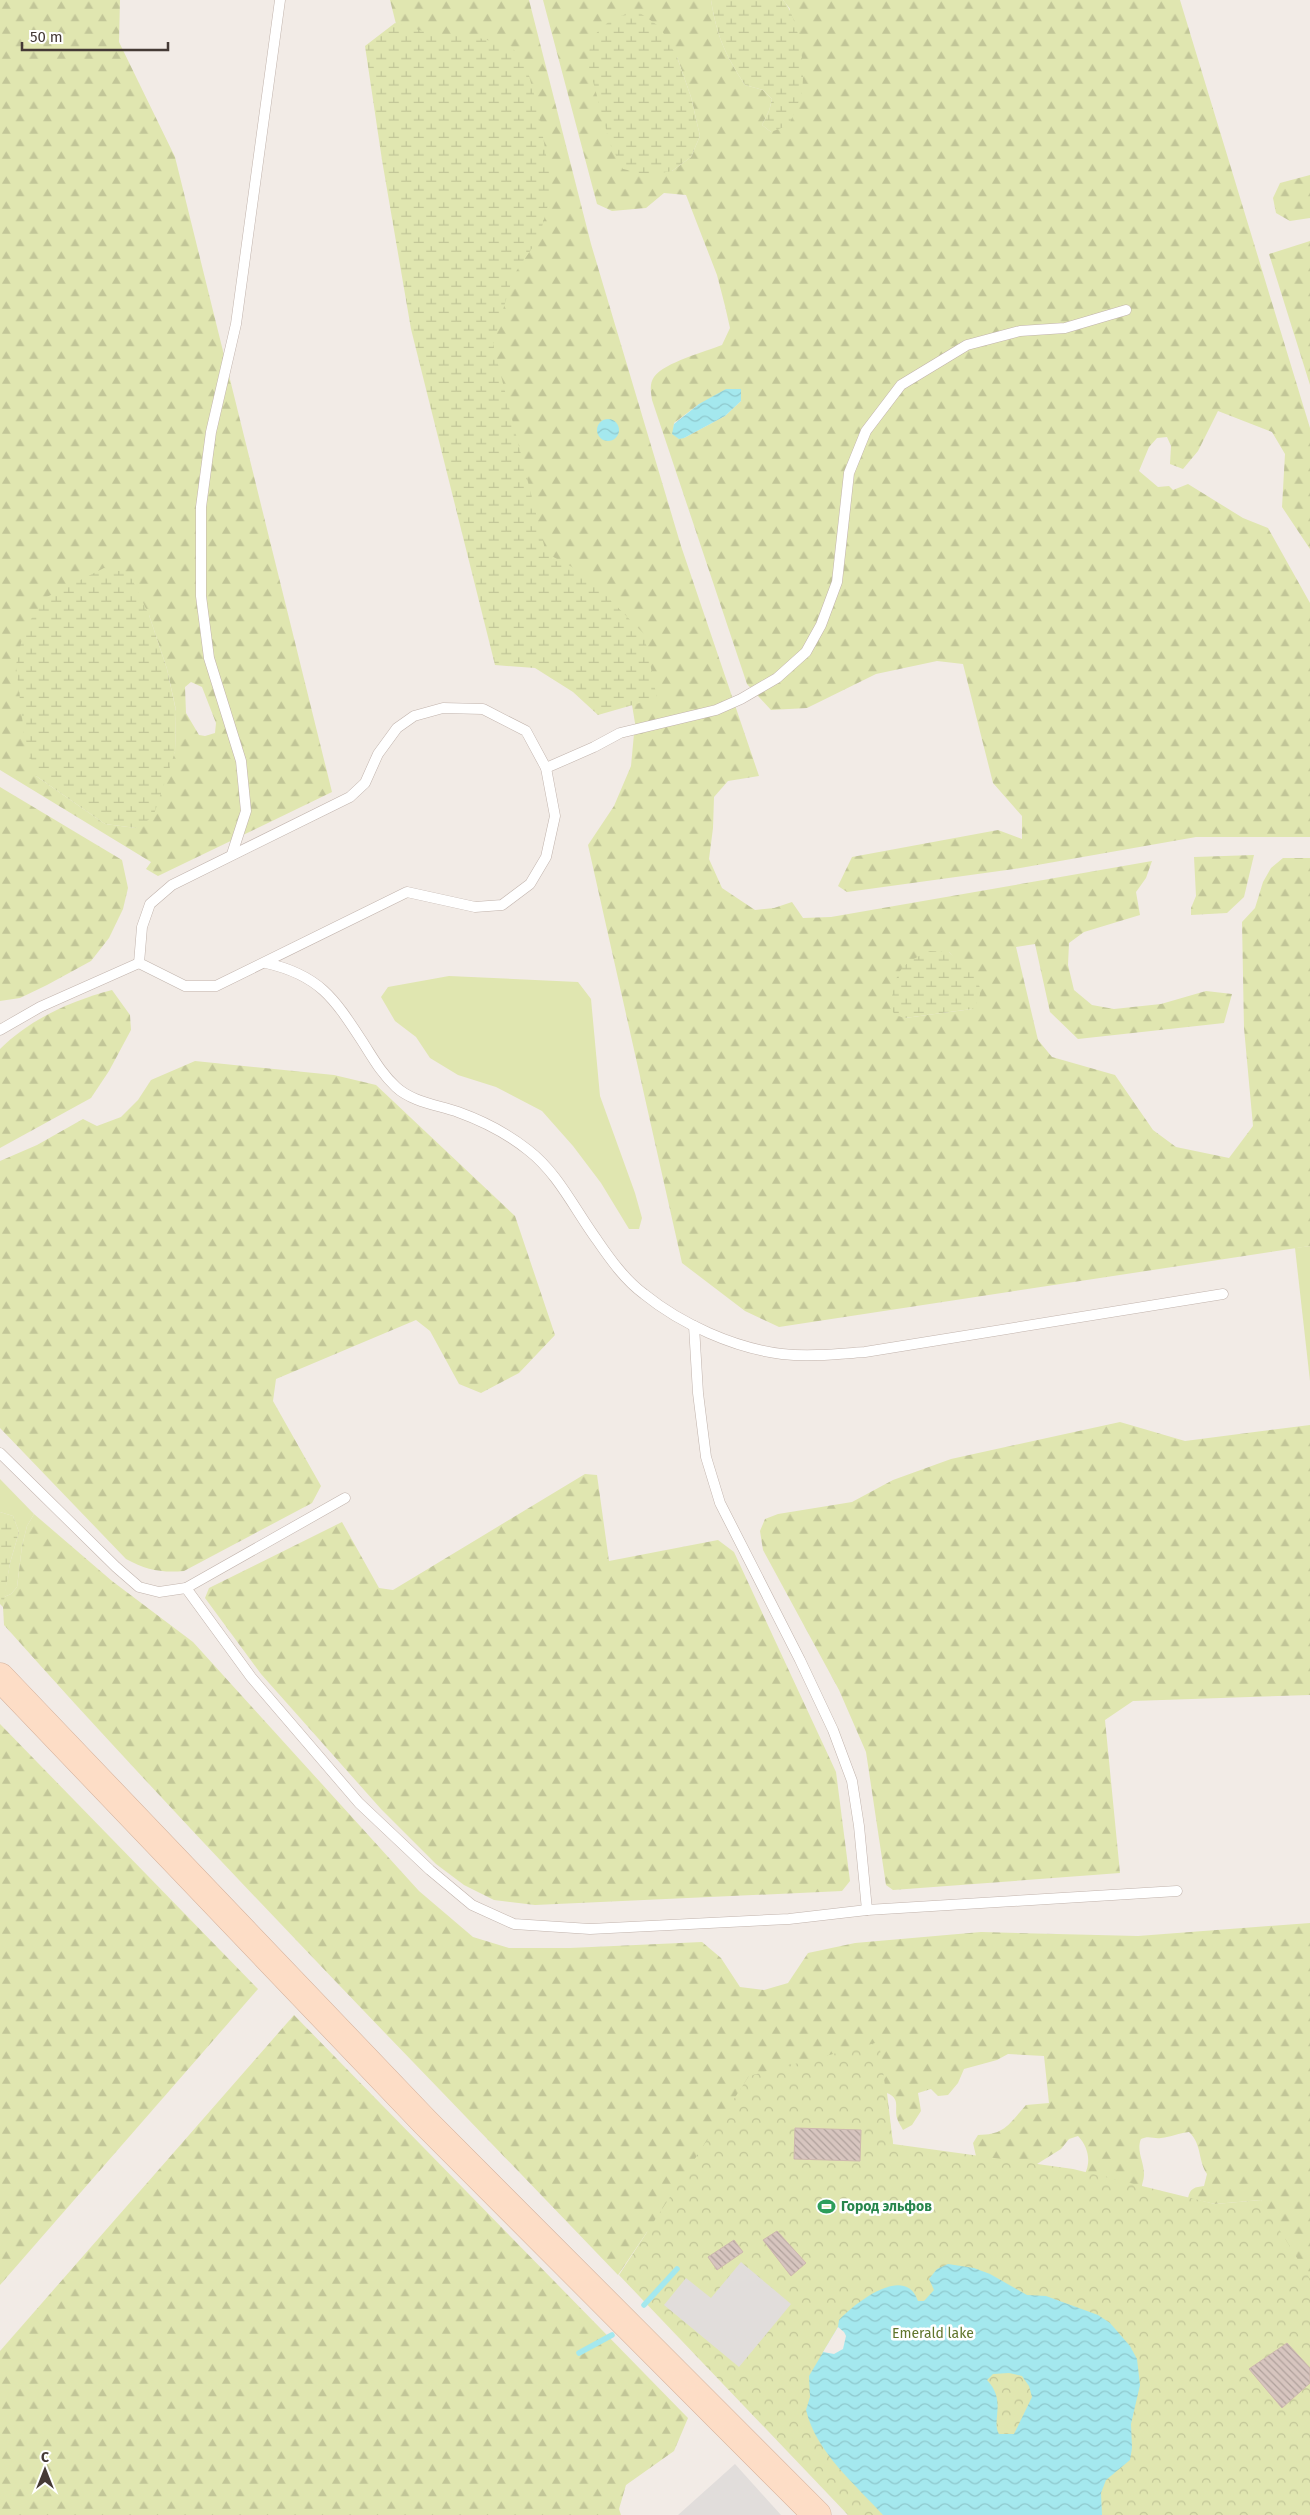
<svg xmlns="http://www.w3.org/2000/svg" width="1310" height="2515" font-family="'Fira Sans',sans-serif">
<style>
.green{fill:#e0e6b0}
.forest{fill:url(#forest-firs);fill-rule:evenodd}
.wetland{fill:url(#wetland-marsh)}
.park{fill:url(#park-crowns)}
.parking{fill:#e1dddb}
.water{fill:url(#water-waves);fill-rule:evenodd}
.pier{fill:#f2ebe6}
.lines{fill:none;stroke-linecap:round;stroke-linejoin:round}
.stream{stroke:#a4e8ee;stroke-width:5.5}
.building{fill:url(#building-back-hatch);stroke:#ceb8af}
.lane-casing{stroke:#c1b3ac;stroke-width:11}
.secondary-casing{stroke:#d4b09a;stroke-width:29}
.lane{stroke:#fff;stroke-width:10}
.secondary{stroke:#fdddc6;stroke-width:28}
.labels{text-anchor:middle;stroke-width:5;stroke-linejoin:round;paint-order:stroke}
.leisure-label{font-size:14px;font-weight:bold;fill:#27864d;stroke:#fff;text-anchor:start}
.park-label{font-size:14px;fill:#60752b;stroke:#fff}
</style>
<defs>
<pattern id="forest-firs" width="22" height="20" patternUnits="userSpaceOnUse" patternTransform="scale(1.25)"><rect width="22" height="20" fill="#e0e6b0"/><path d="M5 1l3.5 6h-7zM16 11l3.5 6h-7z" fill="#c2c698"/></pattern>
<pattern id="wetland-marsh" width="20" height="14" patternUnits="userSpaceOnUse" patternTransform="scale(1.25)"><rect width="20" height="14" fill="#e0e6b0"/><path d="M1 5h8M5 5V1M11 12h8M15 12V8" fill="none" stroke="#c2c698"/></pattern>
<pattern id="park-crowns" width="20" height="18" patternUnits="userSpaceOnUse" patternTransform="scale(1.25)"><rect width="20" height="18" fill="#e0e6b0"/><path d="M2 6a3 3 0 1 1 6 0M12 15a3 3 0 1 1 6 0" fill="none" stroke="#c2c698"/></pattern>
<pattern id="water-waves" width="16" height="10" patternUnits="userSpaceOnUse" patternTransform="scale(1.25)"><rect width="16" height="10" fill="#a4e8ee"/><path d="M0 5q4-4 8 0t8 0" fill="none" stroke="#8fc8cd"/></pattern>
<pattern id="building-back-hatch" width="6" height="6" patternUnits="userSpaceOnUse" patternTransform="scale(1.25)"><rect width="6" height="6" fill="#d7c5bf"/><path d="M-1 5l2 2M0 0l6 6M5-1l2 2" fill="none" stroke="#b0a19c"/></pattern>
</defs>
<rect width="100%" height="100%" fill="#f2ebe6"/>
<g class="green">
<polygon points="449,976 578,982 591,999 600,1096 635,1193 642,1218 639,1229 629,1229 601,1183 573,1146 542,1111 496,1087 458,1075 430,1058 416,1037 395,1021 381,997 388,987"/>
<polygon points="1310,1246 1310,1381 1295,1248"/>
<polygon points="0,1479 34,1514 27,1526 22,1546 17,1587 11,1594 4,1597 10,1563 19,1532 13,1516 0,1512"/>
</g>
<g class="forest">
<path d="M0 0H120L119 42 175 157 332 792 158 876 146 869 151 862 0 770ZM149 615 167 669 176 710 175 752 136 828 105 824 36 776ZM191 682 202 687 216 723 215 733 205 736 199 735 186 713 185 687Z"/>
<path d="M390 0H529L591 244 681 546 759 776 728 781 714 797 713 828 709 859 722 888 755 910 774 908 792 902 803 918 831 917 1152 861 1146 878 1136 892 1140 915 1084 932 1069 943 1068 965 1074 990 1092 1005 1114 1009 1161 1004 1206 991 1232 994 1224 1023 1078 1039 1050 1012 1035 944 1016 947 1038 1040 1052 1057 1115 1075 1153 1130 1176 1147 1229 1158 1253 1126 1244 1028 1242 922 1255 908 1263 882 1271 868 1283 858H1310V1246L779 1327 745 1311 682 1263 588 845 614 806 631 766 635 723 628 681 533 572ZM949 952 960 965 972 1009 905 1018Z"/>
<path d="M543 0H711C717 37 725 54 745 85L763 90 772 99 769 111 762 125 771 132 790 9 783 0H1180L1310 428V549L1282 507 1285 454 1272 432 1218 411 1198 451 1183 469 1170 464 1171 446 1167 437 1157 438 1149 447 1139 471 1158 487 1169 486 1173 490 1188 484 1243 518 1268 528 1310 603V837H1196L1014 869 847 892 838 886 852 857 998 830 1022 839V816L993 783 963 664 937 661 876 674 807 708 771 710 747 684 652 400C651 393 649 384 654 377 665 362 705 352 722 345L730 328 725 306 717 275 686 195 664 193 646 208 612 211 597 204ZM677 57 691 97 700 136 691 157 672 171ZM741 401 725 416 684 438 673 434 674 423 699 404Z"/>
<polygon points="1310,175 1310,218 1290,221 1276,213 1273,198 1280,183"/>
<polygon points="1310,241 1310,385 1269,254"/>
<polygon points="0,787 122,860 128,888 123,909 109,938 91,961 47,985 20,998 0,1001"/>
<polygon points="1254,855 1244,897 1227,913 1191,915 1191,908 1196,896 1194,857"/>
<path d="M112 990 130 1015 131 1030 109 1071 91 1098 0 1148V1049C30 1019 71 1001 112 990Z"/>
<path d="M195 1061 334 1075 376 1085 515 1216 555 1335 519 1373 481 1393 459 1384 430 1331 416 1320 276 1379 273 1401 321 1486 312 1503 184 1571C162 1573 146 1570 126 1559L0 1428V1161L37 1145 83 1119 97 1126 121 1117 138 1100 151 1080Z"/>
<polygon points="1120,1422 1185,1441 1310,1425 1310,1695 1133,1701 1105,1720 1120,1873 893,1890 886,1885 866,1752 839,1690 763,1550 760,1531 765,1519 778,1514 852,1502 893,1480 951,1459"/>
<polygon points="585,1474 597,1475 609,1561 718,1540 734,1552 836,1772 850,1881 842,1891 535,1905 494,1900 464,1885 436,1864 381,1809 261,1674 205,1598 209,1588 342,1522 379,1588 393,1590"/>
<path d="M34 1514 112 1581 193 1642 419 1891 473 1937 509 1948H570L702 1942 721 1958 740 1987 764 1990 788 1983 808 1953 855 1943 981 1932 1138 1936 1310 1923V2337L1261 2200 1215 2204 1188 2198C1190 2188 1195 2187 1204 2186L1207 2174C1198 2161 1202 2144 1189 2132 1179 2133 1171 2137 1161 2138 1153 2139 1149 2135 1141 2139 1136 2151 1144 2161 1144 2174 1144 2182 1140 2185 1143 2193L1081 2180C1092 2166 1090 2149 1078 2136L1069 2139 1061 2149 1029 2169 976 2156 973 2143 978 2135C1005 2135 1009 2124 1026 2105L1049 2103 1044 2056 1008 2054 997 2060 964 2069 958 2083 948 2095 938 2096 931 2089 918 2093 921 2111 912 2125 903 2130C901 2126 898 2122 897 2118 894 2107 901 2099 887 2093L893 2144 647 2232 618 2275C412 2060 203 1848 4 1625L3 1607 4 1597 11 1594 17 1587 22 1546 27 1526Z"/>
<polygon points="0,1724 258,1989 0,2285"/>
<polygon points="294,2015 688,2418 674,2451 626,2485 619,2509 621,2515 0,2515 0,2351"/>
</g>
<g class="wetland">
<path d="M711 0H783C799 18 807 71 801 95 798 105 793 115 789 125L771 132 762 125 769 111 772 99 763 90 745 85C725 54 717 37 711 0Z"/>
<polygon points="640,13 660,27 677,57 691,97 700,136 691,157 672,171 648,175 623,169 610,144 588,63 591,38 614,17"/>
<polygon points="395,23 433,34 479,38 511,46 527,68 539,113 552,190 539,238 513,276 493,344 546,553 585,574 644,634 657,698 598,715 573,692 535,668 495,665 411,329 382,160 365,46"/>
<polygon points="104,568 129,573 149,615 167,669 176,711 175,752 153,817 136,828 105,824 36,776 24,734 16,665 24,630 45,598"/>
<path d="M930 951 949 952C965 970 995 984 972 1009L905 1018 895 1015 890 1007C897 972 896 966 930 951Z"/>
<polygon points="0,1512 13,1516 19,1532 10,1563 3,1607 0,1604"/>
</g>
<polygon class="park" points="879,2042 893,2144 1073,2169 1215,2204 1261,2200 1310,2279 1310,2515 848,2515 619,2275 749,2076"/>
<g class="parking">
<polygon points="741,2262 791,2304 739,2367 664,2305 686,2278 711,2298"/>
<polygon points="735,2464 781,2515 678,2515"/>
</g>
<g class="water">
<polygon points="726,389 741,389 741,401 725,416 684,438 679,439 672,434 674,424 699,404"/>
<circle cx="608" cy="430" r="11"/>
<path d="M948 2264 974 2268 990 2274 1027 2295 1046 2296 1098 2315 1110 2323 1130 2346 1137 2359 1140 2385 1131 2424 1132 2448 1130 2460 1106 2480 1101 2493 1102 2515H883C855 2484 816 2452 806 2410L810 2397 809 2376 838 2327 839 2320C854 2304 905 2263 918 2301H924L934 2290 929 2279 937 2269ZM1009 2373 1022 2376 1029 2386 1032 2397 1014 2434H999C991 2421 1007 2401 987 2380L993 2374Z"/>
</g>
<polygon class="pier" points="838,2327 844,2332 846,2336 843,2349 834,2354 823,2352"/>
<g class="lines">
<g class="stream">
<polyline points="644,2305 677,2269"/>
<polyline points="579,2353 612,2335"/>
</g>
</g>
<g class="building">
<polygon points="795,2128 861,2130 860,2161 794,2159"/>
<polygon points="777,2231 806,2263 791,2276 763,2240"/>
<polygon points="734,2240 743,2252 717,2270 708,2257"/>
<polygon points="1287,2343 1310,2368 1310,2383 1282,2408 1249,2369"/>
</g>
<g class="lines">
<defs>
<g id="lane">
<polygon points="443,708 483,709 526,731 546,768 555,816 546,857 530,884 502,905 475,907 407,892 216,986 185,986 139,963 142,927 150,904 172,885 350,797 365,783 378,754 397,728 414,716"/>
<polyline points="546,768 594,747 620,733 716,710 741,699 777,678 806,652 821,625 837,582 849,473 866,431 901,385 967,345 1020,331 1065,328 1126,310"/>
<polyline points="232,854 246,811 241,761 209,658 201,596 201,507 211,432 236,324 280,0"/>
<path d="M266 963C319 975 334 998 362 1041 373 1058 381 1073 396 1087 412 1102 438 1105 458 1112 483 1121 508 1134 528 1150 558 1173 575 1210 597 1240 610 1259 625 1280 644 1294 681 1324 734 1348 782 1354 809 1357 837 1354 865 1352L1223 1294"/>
<polyline points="0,1030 40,1007 139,963"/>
<polyline points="694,1326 698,1393 706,1457 720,1503 800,1660 833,1730 852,1781 859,1826 867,1910"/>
<polyline points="0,1453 116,1567 139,1587 159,1592 186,1588 345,1498"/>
<polyline points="186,1588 251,1677 359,1803 430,1870 472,1905 514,1924 590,1929 789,1919 867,1910 1177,1891"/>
</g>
<polyline id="secondary" points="0,1677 425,2122 817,2515"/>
</defs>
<use href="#lane" class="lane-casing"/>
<use href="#secondary" class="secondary-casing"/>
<use href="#lane" class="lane"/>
<use href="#secondary" class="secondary"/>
</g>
<defs>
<symbol id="stadium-bare" viewBox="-9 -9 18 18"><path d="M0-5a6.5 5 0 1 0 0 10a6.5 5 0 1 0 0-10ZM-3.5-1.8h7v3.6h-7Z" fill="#2e9e5b" stroke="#fff" stroke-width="2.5" paint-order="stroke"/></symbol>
</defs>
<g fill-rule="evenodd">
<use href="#stadium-bare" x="814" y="2194" width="25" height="25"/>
</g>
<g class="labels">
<g class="leisure-label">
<text x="841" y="2211">Город эльфов</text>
</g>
<g class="park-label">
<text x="933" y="2338">Emerald lake</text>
</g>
</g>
<g transform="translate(45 2470)" stroke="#ffffff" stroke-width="4" paint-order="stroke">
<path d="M0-4L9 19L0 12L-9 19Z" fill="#453a36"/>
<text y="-8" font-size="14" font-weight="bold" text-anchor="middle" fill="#453a36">С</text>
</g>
<path d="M22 42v8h146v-8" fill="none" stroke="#453a36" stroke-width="2.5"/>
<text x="30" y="42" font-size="15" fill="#453a36" stroke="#ffffff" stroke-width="4" paint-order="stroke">50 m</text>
</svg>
